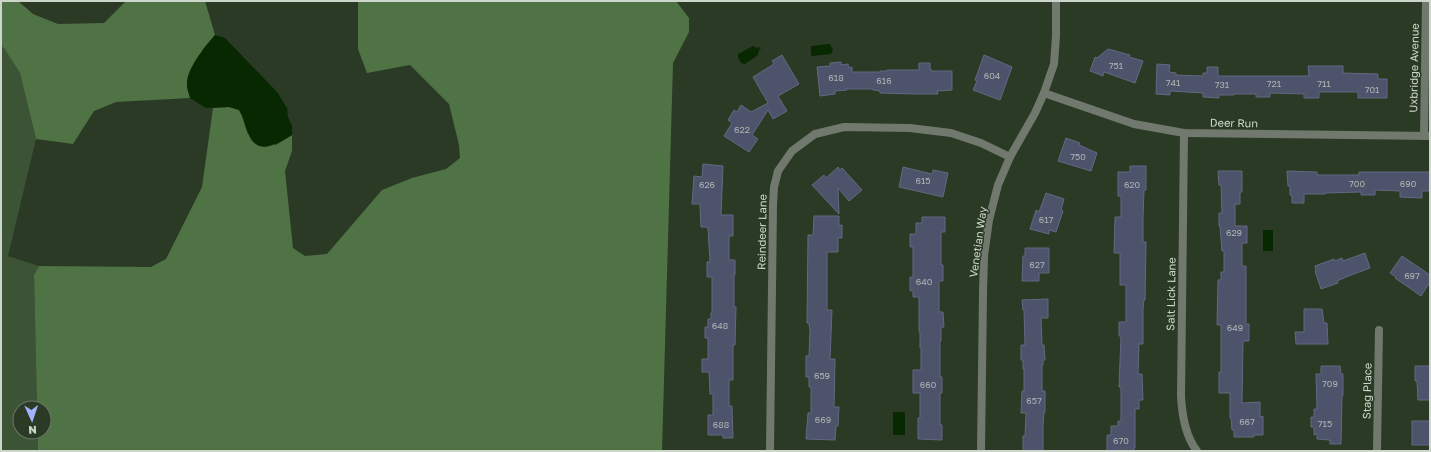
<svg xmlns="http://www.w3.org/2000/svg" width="1431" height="452" font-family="'Golos Text',sans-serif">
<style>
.green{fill:#3c5336}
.forest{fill:#4f7345}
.water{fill:#072800}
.building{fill:#4d536b;stroke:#626982}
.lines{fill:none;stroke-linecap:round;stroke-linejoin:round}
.street{stroke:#71796f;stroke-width:8}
.labels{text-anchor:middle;stroke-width:3;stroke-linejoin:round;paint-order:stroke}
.number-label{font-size:9px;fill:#acb5b2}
.street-label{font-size:11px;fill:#ccd6ca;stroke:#2a3a25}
</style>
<rect width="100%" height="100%" fill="#2a3a25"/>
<polygon class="green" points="1,46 4,47 20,73 36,139 8,256 39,266 34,275 37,408 20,408 20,432 38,432 38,451 1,451"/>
<g class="forest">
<polygon points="1,1 18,1 33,14 58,24 104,23 126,1 205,1 215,35 203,49 187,85 190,98 116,102 94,111 73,144 36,139 20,73 4,48 1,46"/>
<polygon points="358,1 676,1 689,18 689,32 673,63 662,451 38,451 38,432 44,432 44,408 37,408 34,275 39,266 151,267 166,259 202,187 213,108 229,107 239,110 244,119 248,134 276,145 292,135 292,151 285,171 293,248 305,256 327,254 382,190 412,178 446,169 460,158 459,145 449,104 410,65 367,73 358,49"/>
</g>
<g class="water">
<path d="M215 35 225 38 277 92 287 108 288 117 292 126V135C277 144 257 157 248 133 244 125 244 118 239 110L229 107 206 108 190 98C189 94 187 89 187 85 186 69 205 47 215 35Z"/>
<polygon points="830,44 833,50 831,54 812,56 811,55 811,46"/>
<polygon points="753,46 757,48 759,47 761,49 759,50 758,55 745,64 741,63 738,57 738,54"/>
<rect x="1263" y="230" width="10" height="21"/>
<rect x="893" y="412" width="12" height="23"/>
</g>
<g class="building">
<polygon points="1108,49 1130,55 1129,57 1143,61 1135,83 1104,72 1103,76 1090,71 1095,57 1097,58"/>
<polygon points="782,55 799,84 778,96 787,111 773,119 768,110 752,135 758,139 749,152 724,136 732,123 728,120 734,110 737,112 741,105 751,112 768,103 753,77 774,64 772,61"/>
<polygon points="984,55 1012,67 1000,100 973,90 977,81 975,80"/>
<polygon points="841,62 841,65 848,64 849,68 852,67 852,72 880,72 880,71 887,71 887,70 919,70 919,63 930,63 930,69 931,69 931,71 952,71 952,90 937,91 938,94 914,94 880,93 880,91 873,90 873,89 846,89 847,90 835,91 835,94 820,96 817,67 830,66 830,63"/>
<polygon points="1157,64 1170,65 1169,72 1176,73 1176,75 1203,76 1203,73 1207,73 1207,67 1218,67 1218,76 1309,76 1308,66 1343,66 1343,73 1378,74 1378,79 1387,79 1387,98 1358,98 1358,92 1319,92 1319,98 1304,98 1304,94 1270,93 1270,97 1256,97 1256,94 1234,94 1234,95 1219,95 1219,98 1203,97 1203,93 1170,91 1170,95 1156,94"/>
<polygon points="1066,138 1080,143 1079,145 1097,153 1091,171 1058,161"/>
<polygon points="703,164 723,166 721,215 733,215 733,236 729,236 729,260 735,260 735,275 734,275 734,307 736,307 735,345 733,345 733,380 729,380 729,406 732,406 733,438 723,438 723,435 708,435 708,415 713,415 713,394 710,394 709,372 702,372 702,359 708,359 708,338 705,338 705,327 708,327 708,319 711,319 711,313 712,313 712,277 707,277 707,262 710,262 708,229 707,227 701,227 700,204 692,204 694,176 702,177"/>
<polygon points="1130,166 1146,166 1146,190 1144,190 1143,218 1143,242 1146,242 1145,300 1144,300 1143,308 1143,344 1139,344 1138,374 1142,374 1143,400 1139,400 1139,409 1135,409 1135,448 1134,448 1134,451 1107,451 1107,435 1111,435 1111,426 1118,426 1118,421 1121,421 1121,387 1119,387 1121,336 1119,336 1119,322 1126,322 1126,285 1120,285 1120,253 1114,253 1115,217 1121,217 1121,196 1118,196 1118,172 1130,172"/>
<polygon points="838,167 840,170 842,168 862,190 849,201 838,188 839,214 812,185 824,175 826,178"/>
<polygon points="903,167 932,174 933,170 948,173 943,197 899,187"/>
<polygon points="1218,171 1242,171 1242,192 1240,192 1240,204 1235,204 1235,226 1247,226 1247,243 1242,243 1242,266 1246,266 1246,324 1249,324 1249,341 1243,341 1242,403 1260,402 1260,417 1263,416 1263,435 1254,435 1254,437 1234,437 1234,430 1232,430 1231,418 1230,418 1230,393 1219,393 1219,372 1221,372 1221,325 1217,325 1218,280 1221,280 1221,272 1224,272 1224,251 1222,251 1220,227 1219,226 1219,213 1222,213 1221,185 1219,185"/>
<polygon points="1287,171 1317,172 1317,175 1359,175 1359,172 1430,172 1429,191 1422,191 1422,198 1400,197 1400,191 1375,190 1375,195 1361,195 1361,192 1325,193 1325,194 1304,194 1304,203 1292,203 1292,195 1290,195 1290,186 1288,186"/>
<polygon points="1046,193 1064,199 1061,210 1063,211 1056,232 1049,230 1049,234 1030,229 1036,210 1039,212"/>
<polygon points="814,216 839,216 839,226 842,225 842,238 838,238 838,252 827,252 827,310 832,310 830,359 835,359 834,407 839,407 838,426 836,426 835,440 806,439 808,413 811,413 811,387 809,387 809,377 806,377 806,356 809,356 810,331 809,323 807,323 808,235 813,235"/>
<polygon points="922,217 945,217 945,232 941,232 941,265 943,265 943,281 939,281 939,312 943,312 944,327 941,327 941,341 940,341 940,377 942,377 942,393 940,393 940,425 942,425 942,440 918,439 918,418 920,418 920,393 913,393 913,370 921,370 921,348 920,348 920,333 919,331 919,297 913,297 913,290 910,291 910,277 913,277 913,247 910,247 910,234 916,234 916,223 922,223"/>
<polygon points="1025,248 1049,248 1049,273 1039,273 1039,281 1022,281 1023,256 1025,256"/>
<polygon points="1365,253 1370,268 1346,277 1337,281 1338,283 1321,289 1315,271 1316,270 1315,266 1334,259 1335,261 1342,258 1343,261"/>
<polygon points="1402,256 1430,275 1430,282 1421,296 1395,278 1396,277 1390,273"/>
<polygon points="1048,299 1048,318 1041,318 1042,345 1044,345 1045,360 1043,360 1043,365 1042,365 1042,391 1045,391 1045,412 1044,412 1043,426 1043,451 1023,451 1023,436 1025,436 1026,413 1021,413 1022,391 1024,391 1024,369 1023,369 1023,360 1021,360 1021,345 1025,345 1024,310 1023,310 1022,300"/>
<polygon points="1304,309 1322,309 1324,323 1327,323 1328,344 1296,344 1295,332 1304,332"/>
<polygon points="1321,366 1340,366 1341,374 1343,374 1343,396 1342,396 1341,444 1330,444 1330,440 1317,439 1317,434 1314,435 1314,427 1311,427 1311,417 1314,417 1314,409 1317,409 1316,374 1321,374"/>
<polygon points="1415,366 1430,366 1430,400 1418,400 1417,381 1415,381"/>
<rect x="1412" y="421" width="18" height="24"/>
</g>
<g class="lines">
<g class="street">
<polyline points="1044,93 1134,124 1184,133 1430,136"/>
<path d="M1184 133 1181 396C1182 415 1185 436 1197 451"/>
<polyline points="1424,136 1426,1"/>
<polyline points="770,451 773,205 774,187 778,171 792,151 815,134 844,127 910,128 951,133 981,143 1010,157"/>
<polyline points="981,451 983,293 984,256 989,220 998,185 1010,157 1035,113 1044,93 1054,64 1056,36 1056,1"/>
<polyline points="1377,451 1379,330"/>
</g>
</g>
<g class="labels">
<g class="number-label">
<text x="1116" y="69">751</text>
<text x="992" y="79">604</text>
<text x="836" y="81">618</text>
<text x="884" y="84">616</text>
<text x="1173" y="86">741</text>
<text x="1274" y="87">721</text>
<text x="1324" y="87">711</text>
<text x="1222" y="88">731</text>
<text x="1372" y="93">701</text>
<text x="742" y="133">622</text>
<text x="1078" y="160">750</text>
<text x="923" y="184">615</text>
<text x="1357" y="187">700</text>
<text x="1408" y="187">690</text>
<text x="707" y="188">626</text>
<text x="1132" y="188">620</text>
<text x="1046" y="223">617</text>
<text x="1234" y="236">629</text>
<text x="1037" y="268">627</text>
<text x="1412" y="279">697</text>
<text x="924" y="285">640</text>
<text x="720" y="329">648</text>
<text x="1235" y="331">649</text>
<text x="822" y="379">659</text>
<text x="1330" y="387">709</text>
<text x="928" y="388">660</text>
<text x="1034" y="404">657</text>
<text x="823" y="423">669</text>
<text x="1247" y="425">667</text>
<text x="1325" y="427">715</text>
<text x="721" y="428">688</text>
<text x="1121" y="444">670</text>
</g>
<g class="street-label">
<text transform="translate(1414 68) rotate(-89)" y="4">Uxbridge Avenue</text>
<text transform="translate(1234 123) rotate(1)" y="4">Deer Run</text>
<text transform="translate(762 232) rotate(-89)" y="4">Reindeer Lane</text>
<text transform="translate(978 242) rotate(-82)" y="4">Venetian Way</text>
<text transform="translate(1171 294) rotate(-89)" y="4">Salt Lick Lane</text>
<text transform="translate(1367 391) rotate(-89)" y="4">Stag Place</text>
</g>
</g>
<rect width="1431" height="452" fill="none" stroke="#ccd6ca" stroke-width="4"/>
<g transform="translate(32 420) rotate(177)"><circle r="19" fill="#2a3a25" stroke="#6b7867"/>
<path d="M0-3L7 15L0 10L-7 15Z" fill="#a2b2fd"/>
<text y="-6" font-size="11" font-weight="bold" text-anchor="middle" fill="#ccd6ca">N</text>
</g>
</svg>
